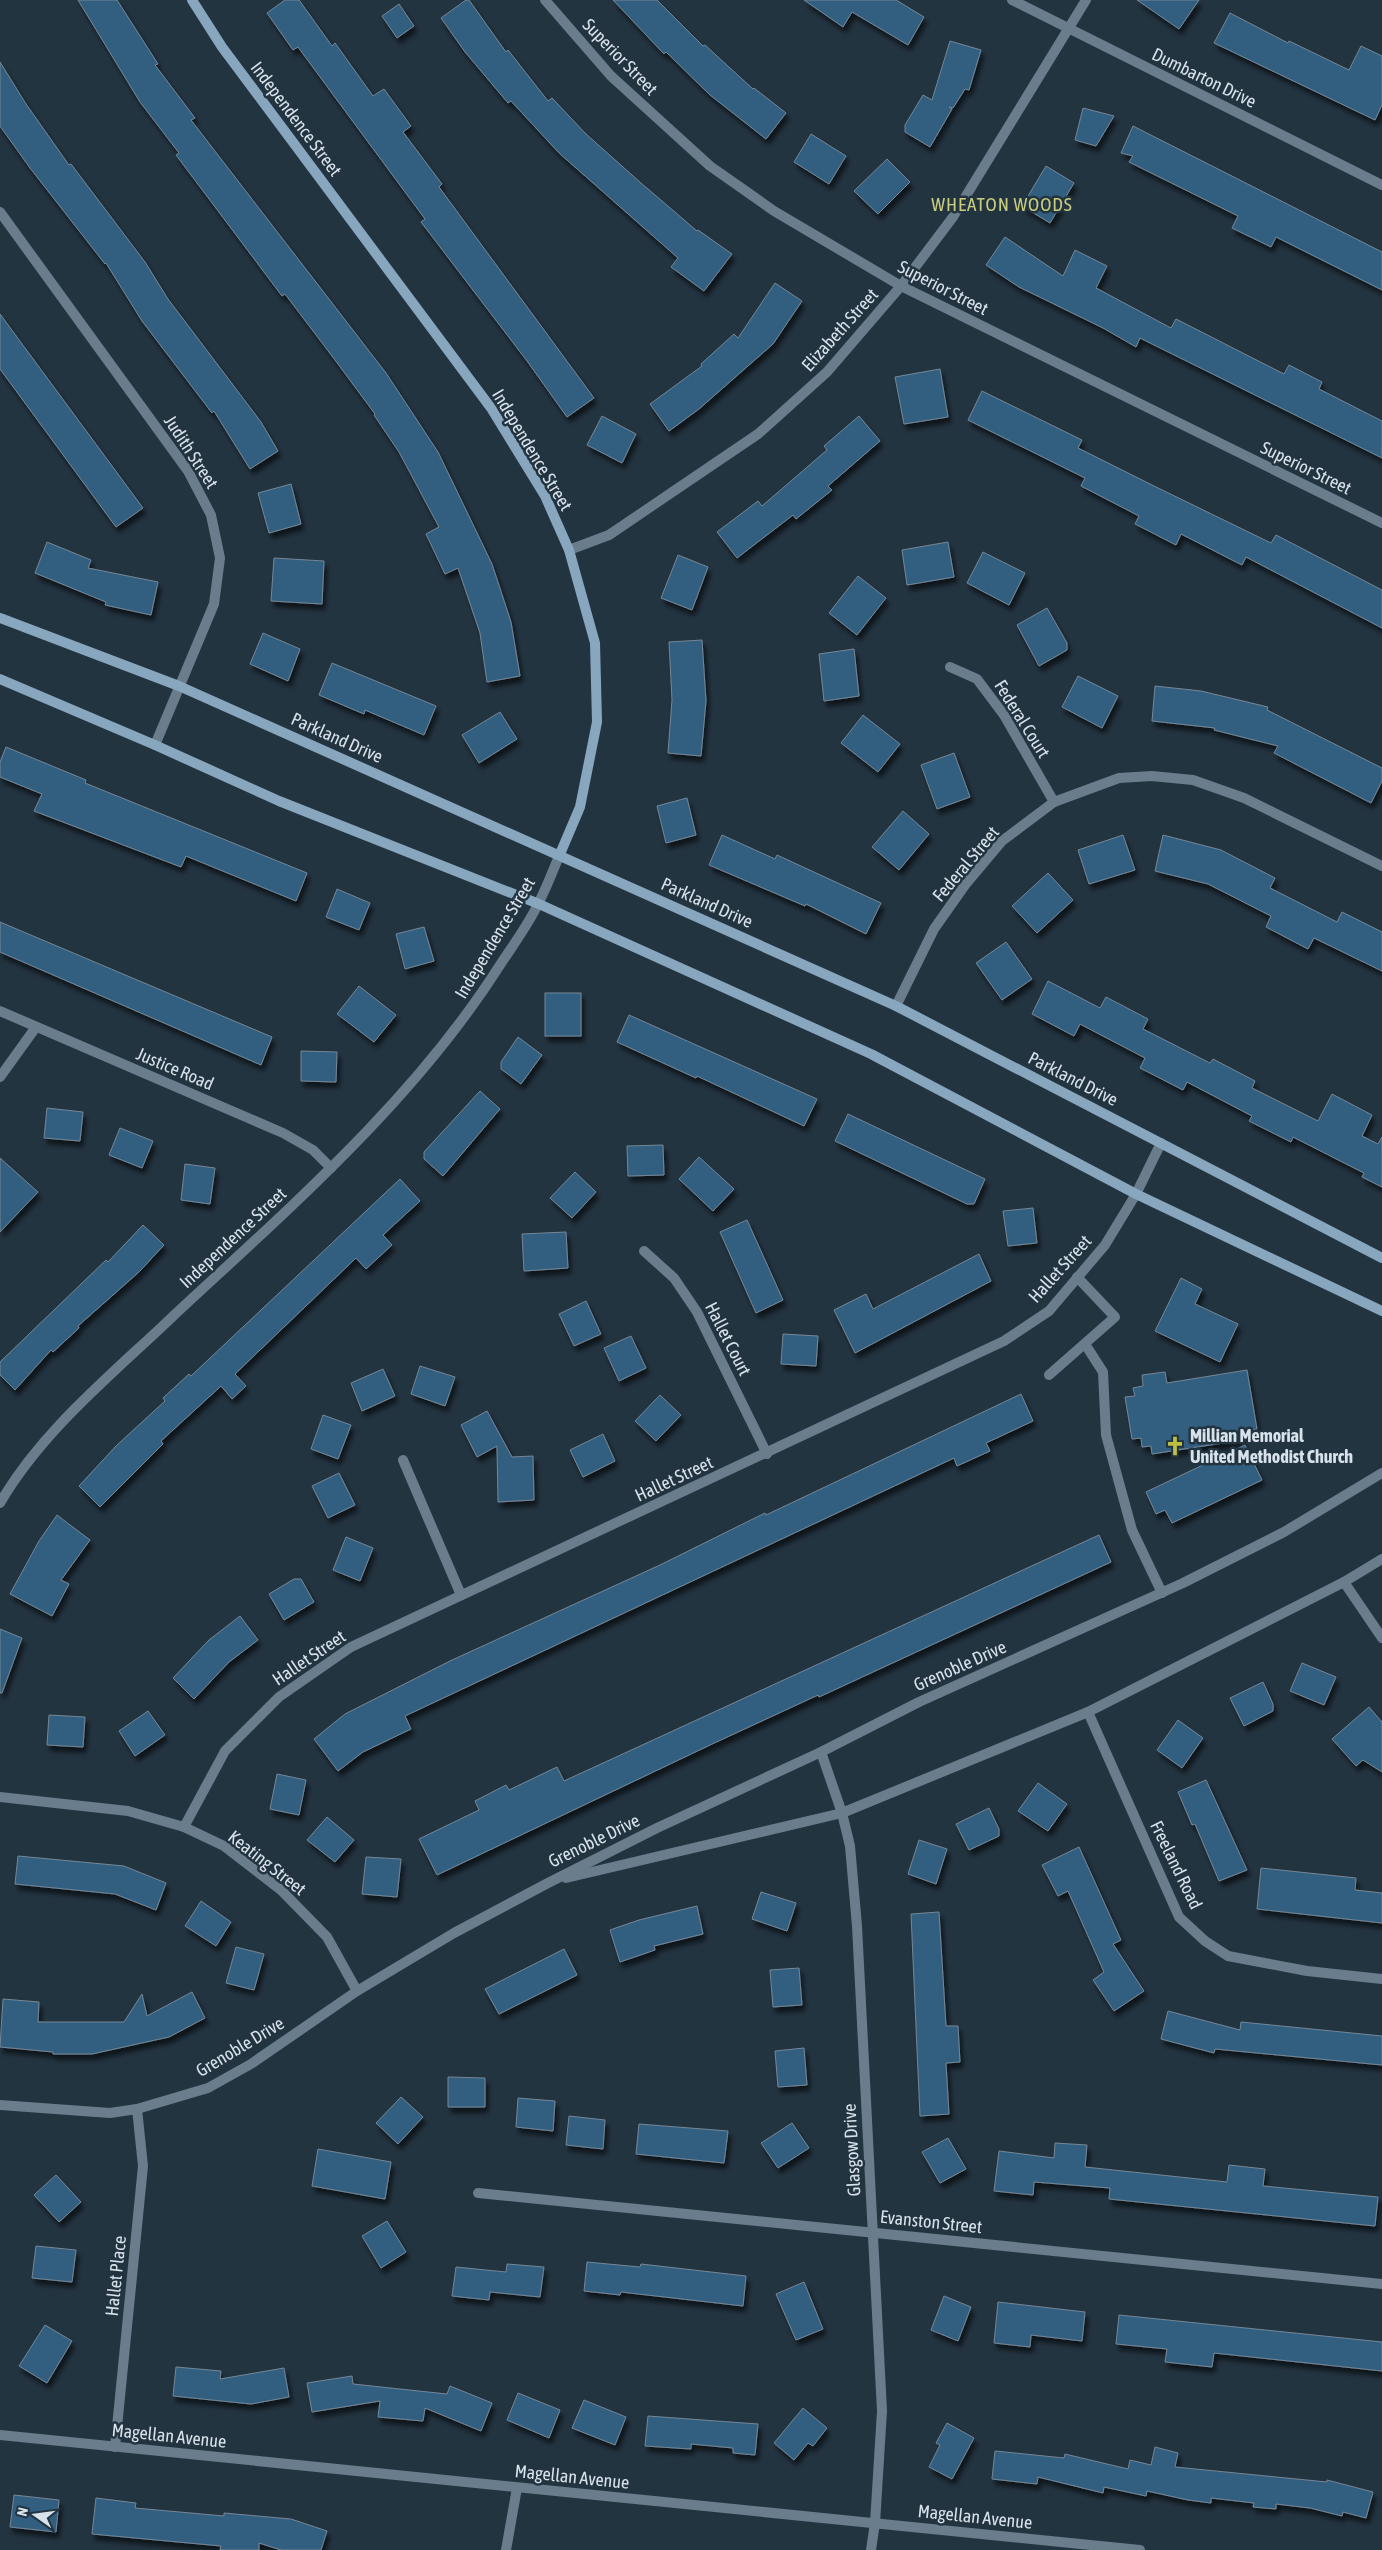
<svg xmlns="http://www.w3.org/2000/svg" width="1382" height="2550" font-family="'Asap Condensed',sans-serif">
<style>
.building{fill:#335f7f;stroke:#748797;filter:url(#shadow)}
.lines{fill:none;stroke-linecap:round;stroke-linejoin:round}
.lane{stroke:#6a7d8c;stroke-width:10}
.street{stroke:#6a7d8c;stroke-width:10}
.secondary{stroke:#88a7bf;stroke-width:10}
.labels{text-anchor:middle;stroke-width:5;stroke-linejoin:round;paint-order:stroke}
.street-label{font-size:18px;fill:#d8e2eb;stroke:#233441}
.poi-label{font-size:18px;font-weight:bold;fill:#d8e2eb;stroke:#233441;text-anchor:start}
.neighbourhood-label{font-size:19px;letter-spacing:1px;fill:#cacc7e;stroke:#233441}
</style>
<defs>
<filter id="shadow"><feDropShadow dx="3" dy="5.5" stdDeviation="2.5" flood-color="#0009"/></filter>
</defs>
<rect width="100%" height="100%" fill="#233441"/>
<g class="building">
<polygon points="78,0 117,0 158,64 155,65 195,118 191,120 386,373 438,452 492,564 511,622 520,676 487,682 480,633 458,568 445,574 426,534 439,527 399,452 374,415 375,414 335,360 285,294 282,296 176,155 179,153 140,102"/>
<polygon points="285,0 299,0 332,46 335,43 373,96 384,89 411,126 403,132 442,184 439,187 594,398 567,417 527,361 421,222 425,219 337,100 298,47 293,50 267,13"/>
<polygon points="466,0 469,0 506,52 508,50 548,101 552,98 586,134 641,183 697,231 698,230 732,254 704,291 671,267 678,258 559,153 511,101 508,103 465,52 441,18"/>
<polygon points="613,0 657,0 703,46 705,45 753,89 754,88 786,113 766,139 710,95 666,52 664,54"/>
<polygon points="804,0 896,0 924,17 908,45 852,12 843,27"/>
<polygon points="1137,0 1199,0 1179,29"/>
<polygon points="399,4 414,26 397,38 382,16"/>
<polygon points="1230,13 1288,43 1289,41 1349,70 1361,46 1382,56 1382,105 1375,120 1214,43"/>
<polygon points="950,41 981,50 969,90 965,89 953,108 949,107 952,109 930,147 905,132 905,125 923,95 932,100"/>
<polygon points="0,62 26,104 69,165 71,164 145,262 168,299 261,422 278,451 250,469 214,411 212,413 142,321 106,263 105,264 30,168 0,126"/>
<polygon points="1083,108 1114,116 1096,146 1075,140"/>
<polygon points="1133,126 1382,252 1382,290 1276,237 1271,247 1232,228 1238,216 1129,162 1133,156 1121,153"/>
<polygon points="811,134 846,156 829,184 794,162"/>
<polygon points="887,159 910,182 878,214 854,191"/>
<polygon points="1046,166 1074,183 1050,223 1022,206"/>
<polygon points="1005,237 1063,276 1075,250 1107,266 1096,288 1171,328 1176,319 1284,374 1289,365 1322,382 1319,389 1382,421 1382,458 1140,338 1136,347 1103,328 1019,287 986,265"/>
<polygon points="775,283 802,301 773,344 699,409 669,431 650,404 702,366 701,364 734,334 738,338"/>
<polygon points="0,314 143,508 116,527 0,369"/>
<polygon points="940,369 948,417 904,424 895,377"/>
<polygon points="982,391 1082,440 1078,448 1154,486 1271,543 1276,535 1382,590 1382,628 1246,557 1242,565 1181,534 1176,545 1135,524 1139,516 1081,486 1085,478 968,420"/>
<polygon points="602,416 636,434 622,463 587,445"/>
<polygon points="859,416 880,441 828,486 832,490 796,519 793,515 737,558 717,532 758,501 762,506 827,450 824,446"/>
<polygon points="291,484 301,524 269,533 258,493"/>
<polygon points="47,542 91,560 88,568 158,582 151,615 105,605 106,602 35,573"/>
<polygon points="948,542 954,577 907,585 902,550"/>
<polygon points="983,552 1025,573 1009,605 967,583"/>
<polygon points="678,555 708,567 692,610 661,598"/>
<polygon points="274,558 324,561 322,604 271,601"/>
<polygon points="858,576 886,598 857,635 829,613"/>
<polygon points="1047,608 1067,643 1067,650 1039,666 1017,625"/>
<polygon points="263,633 300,649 288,681 250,664"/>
<polygon points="702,640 706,701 701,756 668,753 672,700 669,642"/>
<polygon points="854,649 859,696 824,701 819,654"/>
<polygon points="332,663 436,706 424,735 365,710 364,714 319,695"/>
<polygon points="1078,676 1118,696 1102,728 1062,707"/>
<polygon points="1155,686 1201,691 1268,707 1267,710 1382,768 1382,781 1371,803 1274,753 1278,746 1214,730 1215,728 1152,721"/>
<polygon points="500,712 517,739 479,763 462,735"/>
<polygon points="863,715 900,744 878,772 841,743"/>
<polygon points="6,747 86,780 85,783 307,873 296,901 186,856 181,867 34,811 42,794 0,777 0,762"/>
<polygon points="954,753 970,797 937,809 921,765"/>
<polygon points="687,798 696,835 666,843 657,806"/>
<polygon points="903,811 929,834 899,870 872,847"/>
<polygon points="722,835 775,859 777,855 881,903 866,934 806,904 805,906 709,865"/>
<polygon points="1123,835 1135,870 1089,884 1078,850"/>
<polygon points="1163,835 1221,850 1275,878 1270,888 1337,922 1342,912 1382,932 1382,971 1314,938 1308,949 1266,927 1271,916 1208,884 1155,871"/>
<polygon points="1048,873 1073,900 1037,933 1012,906"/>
<polygon points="337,889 370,903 359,930 326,917"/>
<polygon points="0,922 272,1037 261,1065 0,952"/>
<polygon points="424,927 434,961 405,969 396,934"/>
<polygon points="1006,942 1032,979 1002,1000 976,963"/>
<polygon points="1048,981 1100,1008 1106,997 1148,1019 1143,1029 1210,1063 1213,1059 1255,1081 1252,1088 1318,1121 1332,1094 1372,1115 1362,1136 1378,1144 1382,1137 1382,1187 1362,1177 1364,1173 1293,1137 1291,1142 1249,1121 1252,1116 1187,1082 1183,1090 1140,1068 1145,1058 1080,1024 1074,1036 1032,1014"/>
<polygon points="359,986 396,1015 374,1042 337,1014"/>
<rect x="545" y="993" width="36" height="43"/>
<polygon points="629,1015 817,1099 804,1126 697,1076 696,1078 617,1042"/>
<polygon points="518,1037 542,1055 521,1084 501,1069 501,1062"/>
<polygon points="301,1051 337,1052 336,1082 301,1081"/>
<polygon points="480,1091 500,1109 443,1176 424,1159 424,1152"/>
<polygon points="47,1108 83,1112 80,1141 44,1138"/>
<polygon points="848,1114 985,1179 974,1204 967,1204 835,1141"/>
<polygon points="120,1128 153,1141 142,1168 109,1155"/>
<polygon points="663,1145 664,1175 628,1176 627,1146"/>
<polygon points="699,1157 734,1189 713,1211 679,1179"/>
<polygon points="0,1158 38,1192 0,1232"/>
<polygon points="185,1164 215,1168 210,1204 181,1200"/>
<polygon points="575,1172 596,1192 572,1218 550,1198"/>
<polygon points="400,1179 420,1201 383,1235 392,1245 366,1269 356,1258 235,1374 246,1386 232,1399 221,1386 161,1441 163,1444 100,1507 79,1486 116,1446 165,1401 163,1398 189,1374 191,1376"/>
<polygon points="1033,1208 1037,1243 1008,1246 1003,1211"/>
<polygon points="747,1220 783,1300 756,1313 720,1232"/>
<polygon points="143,1225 164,1245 139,1272 78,1326 79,1328 53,1352 51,1350 15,1390 0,1375 0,1362 106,1260 108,1262"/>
<polygon points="566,1232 568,1268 524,1271 522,1234"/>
<polygon points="979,1254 991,1281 855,1353 834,1310 866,1294 873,1309"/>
<polygon points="1181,1278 1202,1289 1195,1304 1238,1324 1220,1362 1155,1331"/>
<polygon points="586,1301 601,1334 574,1346 559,1314"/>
<polygon points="783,1334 818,1336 816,1366 781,1364"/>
<polygon points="631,1336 646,1368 619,1381 604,1348"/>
<polygon points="420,1366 455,1377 445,1406 411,1394"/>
<polygon points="383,1369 395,1396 362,1411 351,1383"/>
<polygon points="1247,1370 1257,1429 1239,1432 1243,1440 1152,1454 1151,1446 1142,1447 1141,1438 1132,1439 1125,1397 1135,1396 1133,1388 1143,1386 1142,1375 1165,1372 1167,1383"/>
<polygon points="1021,1394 1033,1421 986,1443 990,1451 957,1466 954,1458 405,1716 411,1729 363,1752 338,1771 314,1739 345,1714 450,1661 660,1565 765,1513 766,1515"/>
<polygon points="660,1395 681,1415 656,1441 635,1421"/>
<polygon points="487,1411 512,1457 533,1456 534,1500 498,1502 497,1446 477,1457 461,1425"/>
<polygon points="323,1415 351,1425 338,1459 311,1449"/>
<polygon points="603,1434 615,1461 583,1477 570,1450"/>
<polygon points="1245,1445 1262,1480 1172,1523 1165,1510 1156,1514 1146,1492"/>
<polygon points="339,1473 355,1505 328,1518 312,1486"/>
<polygon points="57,1515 90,1540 61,1580 69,1584 52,1616 10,1594 39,1541"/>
<polygon points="1099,1535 1111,1562 819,1697 818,1695 710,1745 437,1875 419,1839 479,1810 475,1801 506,1785 509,1790 557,1767 564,1781"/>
<polygon points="346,1537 373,1548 360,1581 333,1570"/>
<polygon points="294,1579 301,1579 314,1602 284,1620 269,1594"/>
<polygon points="240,1616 258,1640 229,1662 194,1699 173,1678 209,1640"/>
<polygon points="0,1629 22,1638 2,1693 0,1693"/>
<polygon points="1302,1663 1336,1677 1324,1705 1290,1691"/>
<polygon points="1263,1682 1273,1704 1273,1711 1244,1726 1230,1698"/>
<polygon points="1369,1707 1382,1722 1382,1772 1363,1760 1356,1766 1332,1739"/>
<polygon points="148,1711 165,1735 135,1756 119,1731"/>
<polygon points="49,1715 85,1717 83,1747 47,1745"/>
<polygon points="1178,1720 1203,1738 1182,1768 1157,1750"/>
<polygon points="277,1774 306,1780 299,1815 270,1809"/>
<polygon points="1206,1780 1247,1870 1219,1881 1195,1824 1192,1825 1178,1792"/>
<polygon points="1038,1783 1067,1804 1048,1831 1018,1811"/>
<polygon points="989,1808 999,1829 999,1836 969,1850 956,1824"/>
<polygon points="327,1817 354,1840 335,1862 307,1840"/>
<polygon points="919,1840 947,1849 936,1884 908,1874"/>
<polygon points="1079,1847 1121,1940 1113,1944 1144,1991 1114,2011 1093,1980 1104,1972 1068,1891 1058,1896 1042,1865"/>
<polygon points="18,1856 124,1866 166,1883 156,1910 115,1894 15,1884"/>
<polygon points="366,1857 401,1859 397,1897 362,1894"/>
<polygon points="1261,1868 1356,1878 1355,1890 1382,1893 1382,1923 1257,1909"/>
<polygon points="761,1892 796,1903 787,1931 752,1919"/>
<polygon points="201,1901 231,1922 216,1946 185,1926"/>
<polygon points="697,1906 703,1934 654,1946 655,1950 620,1962 610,1930 639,1920"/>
<polygon points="939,1912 946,2026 958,2026 960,2062 946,2063 949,2114 920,2116 911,1914"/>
<polygon points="236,1947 264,1954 254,1990 226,1983"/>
<polygon points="564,1949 577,1975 499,2014 485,1989"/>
<polygon points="799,1968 802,2005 773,2007 770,1970"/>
<polygon points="192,1992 205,2018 169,2037 92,2054 53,2054 53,2052 0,2047 3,1999 39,2002 38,2022 124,2022 142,1994 147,2016"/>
<polygon points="1168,2011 1240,2030 1241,2022 1382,2036 1382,2065 1215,2049 1214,2053 1161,2039"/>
<polygon points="804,2048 807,2085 778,2087 775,2051"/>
<polygon points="448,2077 485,2078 485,2107 448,2107"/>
<polygon points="401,2097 423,2117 398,2144 376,2123"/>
<polygon points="518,2098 555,2101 553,2131 516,2127"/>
<polygon points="569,2116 605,2120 603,2149 566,2145"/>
<polygon points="792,2123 809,2148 778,2168 761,2143"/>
<polygon points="639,2124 728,2131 724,2163 636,2154"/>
<polygon points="948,2138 966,2169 940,2183 922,2152"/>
<polygon points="1055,2143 1087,2145 1085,2167 1227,2182 1229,2165 1265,2169 1263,2186 1378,2197 1375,2226 1109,2199 1110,2188 1034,2182 1033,2195 994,2191 999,2151 1054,2158"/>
<polygon points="318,2149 391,2162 385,2199 312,2186"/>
<polygon points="56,2175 81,2202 59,2222 34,2195"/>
<polygon points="387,2221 406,2252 381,2268 362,2236"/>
<polygon points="36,2246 76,2250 72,2282 32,2278"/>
<polygon points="587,2262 640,2267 641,2264 746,2276 743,2306 621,2292 620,2295 584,2291"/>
<polygon points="507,2264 544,2267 540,2297 490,2292 489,2300 452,2296 456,2267 506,2272"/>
<polygon points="804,2282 823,2329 796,2340 776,2294"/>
<polygon points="944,2296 971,2307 958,2341 931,2330"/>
<polygon points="998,2302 1085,2312 1082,2341 1031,2335 1030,2347 994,2343"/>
<polygon points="1119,2315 1382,2342 1382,2371 1214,2353 1212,2367 1165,2362 1167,2349 1116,2344"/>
<polygon points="45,2325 72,2341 47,2383 19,2366"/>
<polygon points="176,2367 221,2371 220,2379 284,2368 289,2397 251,2404 173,2396"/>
<polygon points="352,2376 353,2384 447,2394 450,2386 492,2403 481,2431 425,2408 423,2421 378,2417 380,2401 312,2412 307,2383"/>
<polygon points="518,2393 560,2410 549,2438 507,2420"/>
<polygon points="584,2400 626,2417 615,2445 572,2428"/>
<polygon points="803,2408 827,2428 813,2446 808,2443 794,2460 774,2443"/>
<polygon points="648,2416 758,2424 755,2455 733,2453 733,2448 691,2444 691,2449 645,2446"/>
<polygon points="947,2423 974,2438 952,2479 929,2467 940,2445 936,2443"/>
<polygon points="1155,2447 1178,2453 1175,2467 1327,2482 1327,2480 1373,2492 1366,2518 1343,2512 1342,2516 1310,2508 1276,2504 1276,2509 1253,2507 1254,2503 1211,2498 1211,2503 1188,2500 1147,2491 1146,2496 1104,2487 1103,2493 1038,2477 1037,2484 992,2479 995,2451 1064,2458 1065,2454 1128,2469 1130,2460 1151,2465"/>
<polygon points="14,2495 59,2500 56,2532 10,2527"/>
<polygon points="96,2498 136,2503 135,2508 224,2516 224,2513 291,2519 327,2531 321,2550 281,2550 259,2543 259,2550 220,2550 221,2546 92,2534"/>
</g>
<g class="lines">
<g class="lane">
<polyline points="1085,1344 1103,1372 1106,1435 1132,1530 1162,1593"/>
<polyline points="1049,1375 1115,1317 1077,1277"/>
<polyline points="403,1460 461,1595"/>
</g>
<g class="street">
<polyline points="545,0 611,76 710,166 774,211 901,286 1382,523"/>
<polyline points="1012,0 1382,185"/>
<polyline points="0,212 188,471 211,515 220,558 214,604 155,745"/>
<polyline points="569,550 609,535 758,434 827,372 901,286 953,217 1086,0"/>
<polyline points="950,667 977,679 1004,715 1054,802"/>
<polyline points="896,1006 934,929 965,885 1002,841 1054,802 1119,778 1152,776 1193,780 1244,798 1382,866"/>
<polyline points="0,1011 283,1133 313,1150 331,1168"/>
<polyline points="0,1077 36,1027"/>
<polyline points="644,1251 674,1278 697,1312 767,1454"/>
<path d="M0 1503C42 1431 110 1376 170 1319 288 1209 413 1102 500 965 513 945 529 924 539 902 547 887 553 870 560 854"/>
<polyline points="1344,1582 1382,1638"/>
<polyline points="1088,1712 1179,1917 1205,1941 1228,1956 1307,1971 1382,1979"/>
<polyline points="821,1752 842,1813 850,1846 857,1926 882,2411 875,2523 871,2550"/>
<polyline points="0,1797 128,1811 184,1827 224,1846 281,1890 327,1937 357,1991"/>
<polyline points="184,1827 225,1751 279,1697 351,1647 1004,1341 1049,1311 1105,1245 1136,1194 1161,1143"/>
<polyline points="566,1878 842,1813 1088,1712 1344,1582 1382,1559"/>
<polyline points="0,2105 110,2113 137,2109 208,2088 251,2064 357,1991 454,1933 548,1883 657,1828 821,1752 919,1702 1183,1583 1284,1532 1382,1473"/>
<polyline points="478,2193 1382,2284"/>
<polyline points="0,2435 1140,2550"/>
<polyline points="115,2447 143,2166 137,2109"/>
<polyline points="506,2550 517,2488"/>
</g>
<g class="secondary">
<polyline points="192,0 222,47 491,408 545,496 569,550 595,643 597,722 580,807 560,854"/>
<polyline points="0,618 179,686 896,1006 1382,1258"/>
<polyline points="0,679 155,745 279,801 539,904 871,1054 1136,1194 1382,1311"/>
</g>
</g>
<defs>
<symbol id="church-bare" viewBox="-9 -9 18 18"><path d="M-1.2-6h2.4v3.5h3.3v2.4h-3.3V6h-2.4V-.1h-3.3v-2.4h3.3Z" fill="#bebf42" stroke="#233441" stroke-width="2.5" paint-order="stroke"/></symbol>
</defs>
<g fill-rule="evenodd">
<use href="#church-bare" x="1161" y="1432" width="28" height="28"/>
</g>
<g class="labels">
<g class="street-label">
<text transform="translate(620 57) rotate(46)" y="6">Superior Street</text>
<text transform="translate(1204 78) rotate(26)" y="6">Dumbarton Drive</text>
<text transform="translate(296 119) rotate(53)" y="6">Independence Street</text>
<text transform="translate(943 288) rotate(27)" y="6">Superior Street</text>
<text transform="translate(840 330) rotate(-48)" y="6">Elizabeth Street</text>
<text transform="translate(532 450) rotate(59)" y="6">Independence Street</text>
<text transform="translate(191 452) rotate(57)" y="6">Judith Street</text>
<text transform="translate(1306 468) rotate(26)" y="6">Superior Street</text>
<text transform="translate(1022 719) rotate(58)" y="6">Federal Court</text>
<text transform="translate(337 738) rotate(24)" y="6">Parkland Drive</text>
<text transform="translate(966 864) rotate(-50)" y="6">Federal Street</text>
<text transform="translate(707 903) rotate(24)" y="6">Parkland Drive</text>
<text transform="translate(495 938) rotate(-59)" y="6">Independence Street</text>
<text transform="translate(175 1069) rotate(23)" y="6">Justice Road</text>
<text transform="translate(1073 1079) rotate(27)" y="6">Parkland Drive</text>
<text transform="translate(233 1238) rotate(-43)" y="6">Independence Street</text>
<text transform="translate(1060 1269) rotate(-48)" y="6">Hallet Street</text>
<text transform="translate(728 1339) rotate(63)" y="6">Hallet Court</text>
<text transform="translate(674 1479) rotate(-25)" y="6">Hallet Street</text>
<text transform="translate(309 1658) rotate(-34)" y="6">Hallet Street</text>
<text transform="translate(960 1666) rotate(-24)" y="6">Grenoble Drive</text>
<text transform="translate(594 1841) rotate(-26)" y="6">Grenoble Drive</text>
<text transform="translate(267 1863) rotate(38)" y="6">Keating Street</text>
<text transform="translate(1176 1865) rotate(64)" y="6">Freeland Road</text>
<text transform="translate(240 2047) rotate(-31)" y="6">Grenoble Drive</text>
<text transform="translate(852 2150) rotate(-93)" y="6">Glasgow Drive</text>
<text transform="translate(931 2222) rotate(6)" y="6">Evanston Street</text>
<text transform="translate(116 2276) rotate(-84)" y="6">Hallet Place</text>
<text transform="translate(169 2436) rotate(6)" y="6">Magellan Avenue</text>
<text transform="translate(572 2477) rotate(6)" y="6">Magellan Avenue</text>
<text transform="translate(975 2517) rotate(6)" y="6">Magellan Avenue</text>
</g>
<g class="poi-label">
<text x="1190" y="1442">Millian Memorial<tspan x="1190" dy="21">United Methodist Church</tspan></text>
</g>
<g class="neighbourhood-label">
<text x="1002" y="211">WHEATON WOODS</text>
</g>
</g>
<g transform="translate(35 2515) rotate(284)" stroke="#233441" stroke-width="4" paint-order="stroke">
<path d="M0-4L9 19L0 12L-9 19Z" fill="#d8e2eb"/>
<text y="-8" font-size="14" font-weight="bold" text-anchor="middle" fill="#d8e2eb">N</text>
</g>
</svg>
